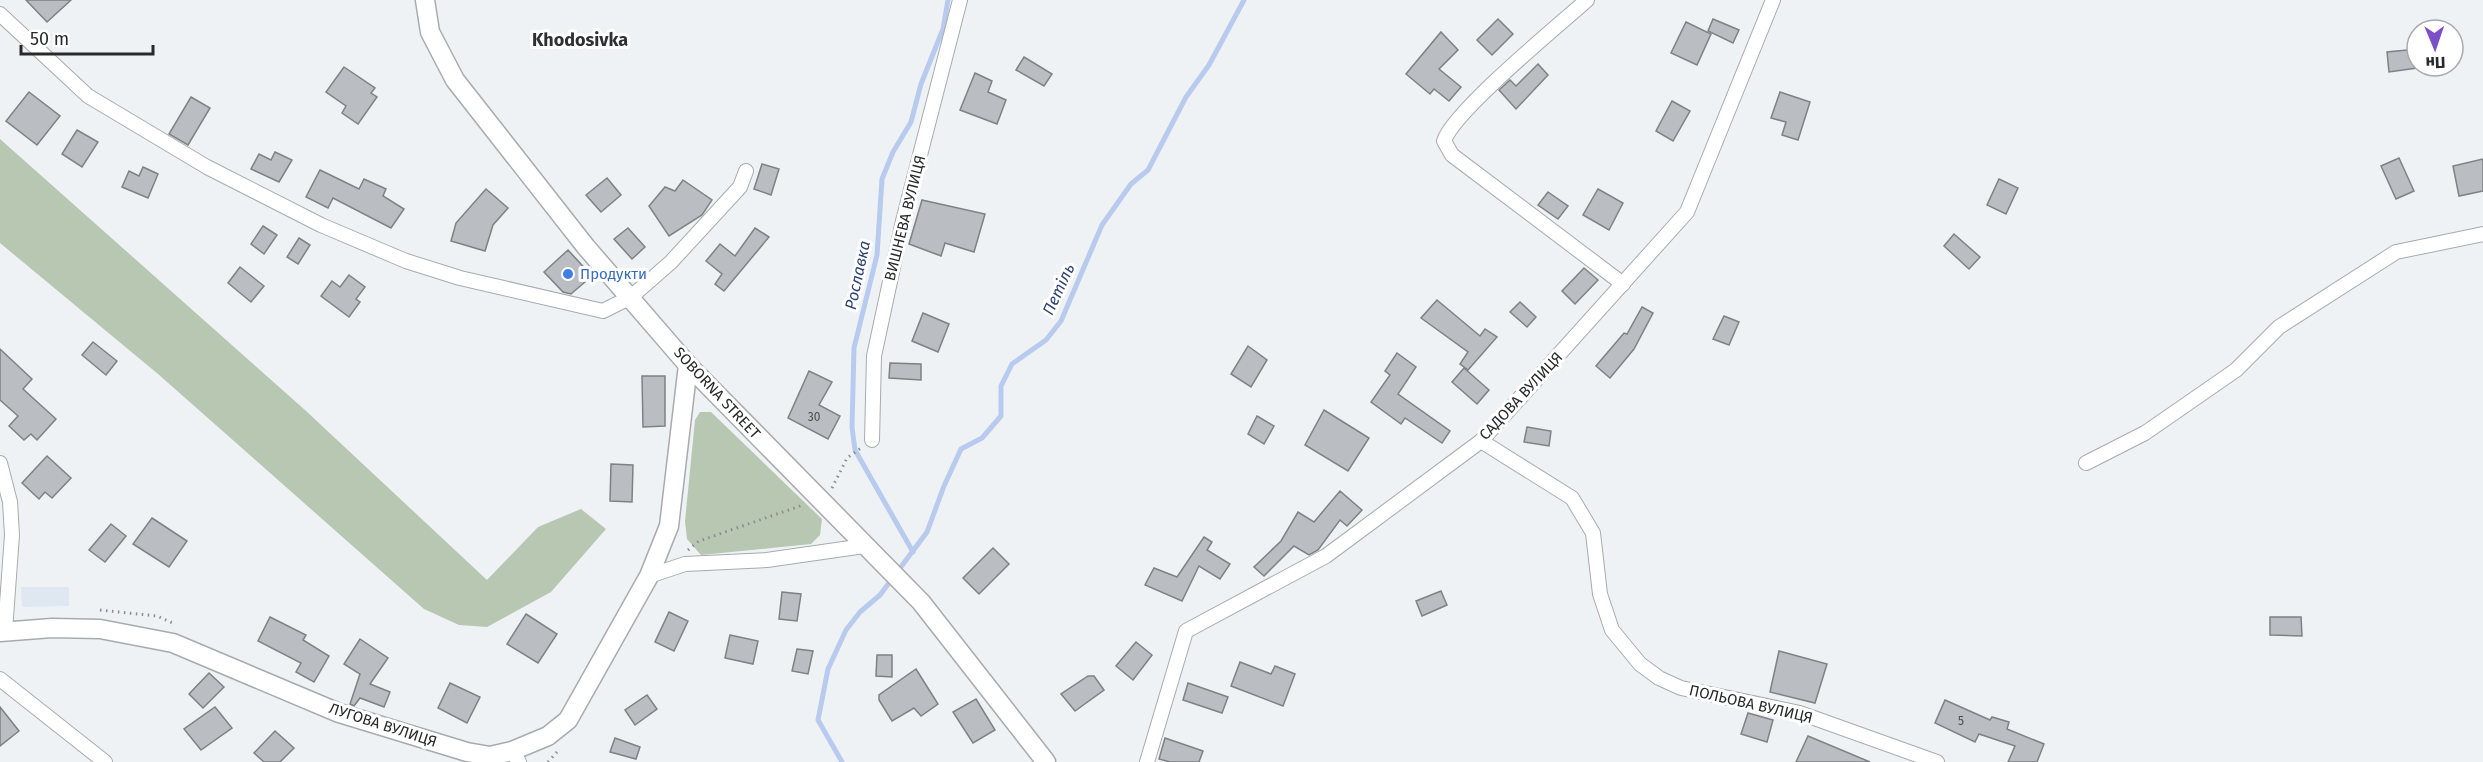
<svg xmlns="http://www.w3.org/2000/svg" width="2483" height="762" font-family="'Fira Sans',sans-serif">
<style>
.built{fill:#dfe8f1}
.green{fill:#b7c7b1}
.lines{fill:none;stroke-linecap:round;stroke-linejoin:round}
.stream{stroke:#b8caee;stroke-width:5}
.building{fill:#babdc1;stroke:#7e8185;stroke-width:1.5}
.minor-casing{stroke:#a8abae;stroke-width:16}
.tertiary-casing{stroke:#a8abae;stroke-width:21}
.path{stroke:#8b8d8f;stroke-width:3;stroke-dasharray:1.5 4.5;stroke-linecap:butt}
.minor{stroke:#fff;stroke-width:14}
.tertiary{stroke:#fff;stroke-width:18}
.shop-dot{fill:#3f7fe0;stroke:#fff;stroke-width:2}
.labels{text-anchor:middle;stroke-width:6;stroke-linejoin:round;paint-order:stroke}
.number-label{font-size:12px;fill:#4c4e50}
.street-label{font-size:15px;fill:#28292a;stroke:#fff}
.shop-label{font-size:15px;fill:#366cbe;stroke:#fff;text-anchor:start}
.water-label{font-size:16px;font-style:italic;fill:#2d4271;stroke:#fff}
.quarter-label{font-size:18px;font-weight:bold;fill:#2e3134;stroke:#fff}
</style>
<rect width="100%" height="100%" fill="#eff2f5"/>
<polygon class="built" points="21,587 69,587 69,606 22,607"/>
<g class="green">
<polygon points="0,139 305,410 487,580 538,527 581,509 606,529 551,592 487,627 459,625 424,609 158,374 0,243"/>
<polygon points="700,412 711,412 822,519 820,535 811,544 701,555 687,539 685,521 695,420"/>
</g>
<g class="lines">
<g class="stream">
<polyline points="913,552 855,450 852,427 854,348 877,255 882,179 893,152 911,122 921,84 943,29 948,0"/>
<polyline points="842,762 818,720 828,669 846,630 860,612 880,595 927,532 944,486 961,449 982,438 1001,416 1001,386 1012,364 1046,340 1061,321 1102,225 1131,184 1148,170 1186,97 1209,65 1244,0"/>
</g>
</g>
<g class="building">
<polygon points="26,0 71,0 47,22"/>
<polygon points="1498,19 1513,34 1492,55 1477,40"/>
<polygon points="1713,19 1739,30 1733,43 1708,31"/>
<polygon points="1686,22 1711,34 1697,65 1671,53"/>
<polygon points="1441,32 1458,50 1439,69 1461,87 1449,101 1434,89 1430,94 1406,74"/>
<polygon points="2417,49 2417,68 2389,72 2387,52"/>
<polygon points="1024,57 1052,74 1044,86 1016,70"/>
<polygon points="1538,64 1548,75 1516,109 1499,90 1510,80 1516,86"/>
<polygon points="344,67 375,88 371,93 377,97 358,124 342,113 346,106 326,92"/>
<polygon points="975,73 992,81 988,92 1006,100 997,124 960,110"/>
<polygon points="29,92 60,116 37,145 6,121"/>
<polygon points="1780,92 1810,102 1798,140 1782,135 1786,122 1771,118"/>
<polygon points="191,97 210,108 188,145 169,134"/>
<polygon points="1672,101 1690,111 1673,141 1656,131"/>
<polygon points="77,130 98,142 82,167 62,154"/>
<polygon points="275,152 292,160 279,182 251,169 259,154 271,160"/>
<polygon points="2399,158 2414,191 2396,199 2381,166"/>
<polygon points="2483,159 2483,191 2459,196 2453,166"/>
<polygon points="762,164 779,169 771,195 754,189"/>
<polygon points="143,167 158,174 148,198 122,187 129,171 139,176"/>
<polygon points="320,170 359,189 364,179 386,189 383,196 404,209 391,228 333,198 328,208 306,197"/>
<polygon points="607,178 621,195 601,212 586,195"/>
<polygon points="1999,179 2018,188 2006,214 1987,205"/>
<polygon points="683,180 712,200 702,215 669,236 649,206 665,187 675,191"/>
<polygon points="486,189 508,208 493,225 485,251 451,241 456,223"/>
<polygon points="1598,189 1623,203 1609,230 1583,215"/>
<polygon points="1548,192 1568,206 1558,219 1538,205"/>
<polygon points="922,200 985,214 974,252 945,243 941,256 909,244"/>
<polygon points="263,226 277,235 264,254 251,244"/>
<polygon points="628,228 645,247 632,259 614,239"/>
<polygon points="755,228 769,237 724,291 715,284 722,274 706,261 720,244 735,256"/>
<polygon points="1954,234 1980,257 1969,269 1944,246"/>
<polygon points="299,238 310,245 298,264 287,257"/>
<polygon points="568,250 592,276 571,294 563,292 544,272"/>
<polygon points="240,267 264,286 251,302 228,283"/>
<polygon points="1584,268 1598,280 1575,304 1562,291"/>
<polygon points="349,275 365,287 356,299 360,302 349,317 321,296 332,281 340,287"/>
<polygon points="1437,300 1480,336 1485,329 1497,337 1468,370 1460,364 1468,352 1421,318"/>
<polygon points="1520,302 1536,317 1527,327 1510,312"/>
<polygon points="1642,307 1653,313 1634,349 1610,378 1596,366 1624,333 1627,334"/>
<polygon points="923,313 949,324 938,352 912,341"/>
<polygon points="1724,316 1739,322 1729,345 1713,339"/>
<polygon points="93,342 117,361 106,375 82,355"/>
<polygon points="1248,346 1267,360 1251,387 1231,374"/>
<polygon points="0,349 32,379 23,389 56,419 37,440 31,434 24,440 9,426 18,416 0,400"/>
<polygon points="1397,353 1416,367 1398,394 1450,431 1442,443 1405,418 1401,424 1371,402 1390,375 1385,371"/>
<polygon points="890,363 921,364 921,380 889,378"/>
<polygon points="1464,368 1489,390 1477,404 1452,382"/>
<polygon points="809,371 832,382 819,405 840,416 828,439 788,418"/>
<polygon points="642,376 665,376 665,426 643,427"/>
<polygon points="1324,410 1369,438 1348,471 1305,445"/>
<polygon points="1257,416 1274,426 1264,444 1248,434"/>
<polygon points="1527,427 1551,431 1549,446 1524,442"/>
<polygon points="47,456 71,478 52,498 45,492 39,499 22,483"/>
<polygon points="611,464 633,465 632,502 610,501"/>
<polygon points="1340,491 1362,510 1347,526 1340,520 1318,550 1309,555 1294,546 1264,576 1254,567 1281,541 1298,512 1314,522"/>
<polygon points="152,518 187,541 169,567 133,544"/>
<polygon points="111,524 126,536 105,562 89,550"/>
<polygon points="1204,537 1212,542 1207,550 1230,564 1220,579 1199,566 1182,601 1145,585 1154,568 1177,577"/>
<polygon points="993,548 1009,564 979,594 963,578"/>
<polygon points="1441,591 1447,605 1422,616 1416,601"/>
<polygon points="782,592 801,594 797,621 779,619"/>
<polygon points="669,612 688,621 674,651 655,642"/>
<polygon points="526,614 557,634 538,663 507,644"/>
<polygon points="270,617 306,635 303,640 329,656 314,682 296,672 301,663 258,641"/>
<polygon points="2270,617 2301,617 2302,636 2270,635"/>
<polygon points="730,635 758,641 753,664 725,658"/>
<polygon points="360,639 388,658 370,684 390,692 384,707 360,698 354,706 350,704 360,674 344,664"/>
<polygon points="1136,642 1152,655 1133,680 1116,666"/>
<polygon points="797,649 813,651 808,674 792,671"/>
<polygon points="1779,651 1827,664 1815,703 1770,692"/>
<polygon points="877,655 892,655 892,677 876,676"/>
<polygon points="1240,662 1271,674 1275,666 1295,674 1283,706 1231,686"/>
<polygon points="916,669 938,704 921,716 914,708 892,721 879,700 879,695"/>
<polygon points="209,673 224,687 203,708 189,694"/>
<polygon points="1088,676 1094,676 1104,690 1075,711 1061,694"/>
<polygon points="450,683 480,697 467,723 438,708"/>
<polygon points="1188,683 1228,697 1222,713 1183,700"/>
<polygon points="647,695 657,709 635,725 625,710"/>
<polygon points="976,699 995,730 973,743 953,712"/>
<polygon points="1945,700 1990,720 1992,717 2009,722 2007,729 2044,744 2037,762 2008,762 2015,746 1979,734 1975,742 1935,723"/>
<polygon points="0,707 19,731 0,746"/>
<polygon points="215,707 232,728 201,750 184,729"/>
<polygon points="1748,713 1773,720 1767,742 1741,734"/>
<polygon points="275,731 294,748 280,762 264,762 254,753"/>
<polygon points="1808,736 1870,762 1796,762"/>
<polygon points="615,738 640,747 636,759 610,752"/>
<polygon points="1165,738 1203,751 1199,762 1170,762 1159,759"/>
</g>
<g class="lines">
<defs>
<g id="minor">
<path d="M1587 0C1559 25 1453 112 1444 141L1452 155 1623 284"/>
<polyline points="0,14 88,96 207,167 321,225 406,261 460,278 603,311 631,297 671,262 740,187 746,171"/>
<polyline points="872,440 874,356 903,221 960,0"/>
<polyline points="1481,441 1572,498 1593,533 1600,594 1612,630 1640,664 1659,678 1681,688 1800,713 1937,762"/>
<polyline points="0,463 10,502 12,535 5,631"/>
<polyline points="2086,463 2145,433 2236,370 2279,327 2396,252 2483,234"/>
<polyline points="649,576 685,564 767,560 864,546"/>
<polyline points="0,679 105,762"/>
<polyline points="512,751 519,762"/>
<polyline points="1147,762 1186,631 1326,556 1481,441 1687,212 1773,0"/>
</g>
<g id="tertiary">
<polyline points="425,0 430,32 455,80 586,247 688,365 921,602 1046,762"/>
<polyline points="0,632 52,628 100,629 173,643 339,713 467,752 490,756 512,751 548,736 568,720 649,576 669,526 688,365"/>
</g>
</defs>
<use href="#minor" class="minor-casing"/>
<use href="#tertiary" class="tertiary-casing"/>
<g class="path">
<polyline points="832,488 847,458 861,448"/>
<polyline points="688,550 699,541 803,505"/>
<polyline points="100,610 157,616 175,624"/>
<polyline points="548,762 557,752"/>
</g>
<use href="#minor" class="minor"/>
<use href="#tertiary" class="tertiary"/>
</g>
<circle class="shop-dot" cx="568" cy="274" r="6"/>
<g class="labels">
<g class="number-label">
<text x="814" y="421">30</text>
<text x="1961" y="725">5</text>
</g>
<g class="street-label">
<text transform="translate(905 218) rotate(-76)" y="5">ВИШНЕВА ВУЛИЦЯ</text>
<text transform="translate(717 393) rotate(47)" y="5">SOBORNA STREET</text>
<text transform="translate(1521 396) rotate(-47)" y="5">САДОВА ВУЛИЦЯ</text>
<text transform="translate(1751 704) rotate(13)" y="5">ПОЛЬОВА ВУЛИЦЯ</text>
<text transform="translate(383 725) rotate(18)" y="5">ЛУГОВА ВУЛИЦЯ</text>
</g>
<g class="shop-label">
<text x="580" y="279">Продукти</text>
</g>
<g class="water-label">
<text transform="translate(857 275) rotate(-78)" y="6">Рославка</text>
<text transform="translate(1058 289) rotate(-65)" y="6">Петіль</text>
</g>
<g class="quarter-label">
<text x="580" y="46">Khodosivka</text>
</g>
</g>
<g transform="translate(2435 48) rotate(178)"><circle r="28" fill="#ffffff" stroke="#a9a9aa" stroke-width="1.5"/>
<path d="M0-4.5L10 22L0 15L-10 22Z" fill="#7a4fc8"/>
<text y="-9" font-size="16" font-weight="bold" text-anchor="middle" fill="#28292a">Пн</text>
</g>
<path d="M21 45v9h132v-9" fill="none" stroke="#28292a" stroke-width="3"/>
<text x="30" y="45" font-size="18" fill="#28292a" stroke="#ffffff" stroke-width="4.5" paint-order="stroke">50 m</text>
</svg>
